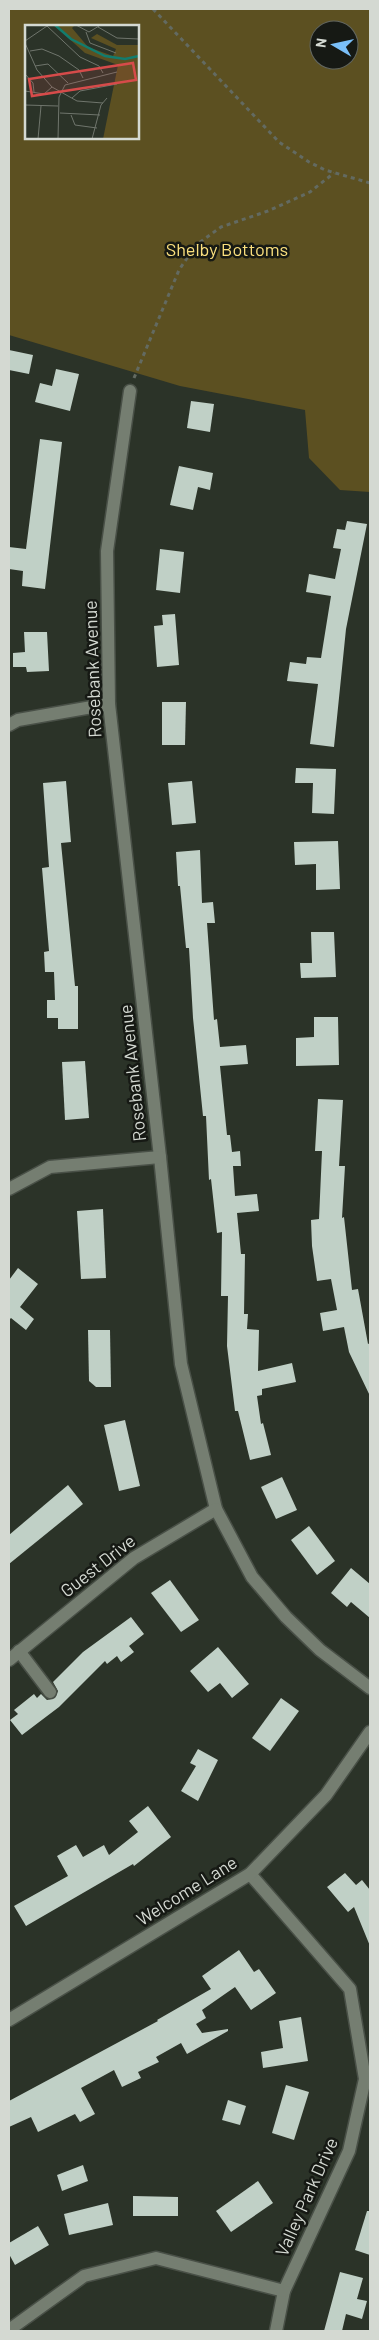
<svg xmlns="http://www.w3.org/2000/svg" width="379" height="2340" font-family="Barlow,sans-serif">
<style>
.green{fill:#5c5021;fill-rule:evenodd}
.building{fill:#c0d0c6}
.lines{fill:none;stroke-linecap:round;stroke-linejoin:round}
.minor-casing{stroke:#495047;stroke-width:15}
.path{stroke:#636a61;stroke-width:3;stroke-dasharray:4 4;stroke-linecap:butt}
.minor{stroke:#757e71;stroke-width:12}
.labels{text-anchor:middle;stroke-width:5;stroke-linejoin:round;paint-order:stroke}
.park-label{font-size:18px;fill:#fbe07e;stroke:#161914}
.street-label{font-size:18px;fill:#d4d9d2;stroke:#161914}
.inset-river{fill:none;stroke:#127c6e;stroke-width:2.5}
.inset-road{fill:none;stroke:#6f756c;stroke-width:1}
.view{fill:#d64b4a;fill-opacity:0.15;stroke:#d64b4a;stroke-width:2.5}
.inset-edge{fill:none;stroke:#d4d9d2;stroke-width:2.5}
</style>
<rect width="100%" height="100%" fill="#2b3328"/>
<path class="green" d="M9 9H370V492L340 490 309 458 305 410 180 386 9 335ZM26 26H138V138H26ZM319 30H349V60H319Z"/>
<g class="building">
<polygon points="9,350 33,355 29,374 9,370"/>
<polygon points="56,369 79,374 70,411 35,402 40,383 52,386"/>
<polygon points="191,401 214,404 210,432 187,428"/>
<polygon points="40,439 62,442 45,589 22,586 23,571 9,569 9,547 26,549"/>
<polygon points="179,466 213,473 210,490 198,487 193,510 170,505"/>
<polygon points="347,521 367,524 346,629 334,747 310,744 318,684 287,681 290,662 306,664 307,657 321,658 331,596 306,592 309,574 335,579 341,549 333,548 337,529 345,530"/>
<polygon points="160,549 184,552 180,593 156,590"/>
<polygon points="175,614 179,665 157,667 154,626 163,625 162,615"/>
<polygon points="24,632 47,632 49,671 27,672 26,667 13,667 13,653 25,652"/>
<polygon points="162,702 186,702 185,745 162,745"/>
<polygon points="296,768 336,769 334,814 312,813 313,783 295,783"/>
<polygon points="66,781 71,842 61,843 75,986 78,986 78,1029 58,1029 58,1018 47,1018 47,1000 55,1000 54,972 45,972 44,952 49,951 42,868 49,867 43,783"/>
<polygon points="192,781 196,823 172,825 168,783"/>
<polygon points="338,841 340,889 316,890 316,864 295,865 294,842"/>
<polygon points="200,850 202,903 213,902 215,923 207,923 214,1020 217,1019 220,1047 246,1045 248,1064 220,1066 227,1135 230,1135 232,1152 240,1151 241,1166 233,1166 235,1196 257,1194 259,1211 237,1213 241,1254 245,1254 244,1314 248,1314 247,1329 259,1330 258,1371 292,1363 296,1382 262,1389 262,1395 257,1396 261,1424 263,1423 271,1455 250,1460 238,1411 235,1411 227,1346 228,1296 221,1296 222,1232 217,1233 211,1179 209,1180 206,1116 203,1116 193,1018 189,948 186,948 180,886 178,886 176,852"/>
<polygon points="311,932 334,932 336,977 301,978 300,963 312,963"/>
<polygon points="314,1017 338,1017 339,1065 296,1066 296,1038 314,1037"/>
<polygon points="85,1061 89,1118 65,1120 62,1062"/>
<polygon points="318,1099 343,1100 339,1166 345,1166 342,1218 344,1217 352,1290 358,1289 368,1344 370,1343 370,1396 349,1352 344,1327 323,1331 320,1313 337,1310 331,1279 317,1281 312,1246 311,1220 319,1219 322,1151 315,1151"/>
<polygon points="103,1209 106,1278 81,1279 77,1211"/>
<polygon points="18,1268 38,1284 20,1307 34,1319 26,1330 11,1318 9,1320 9,1280"/>
<polygon points="88,1330 110,1330 111,1387 96,1387 89,1381"/>
<polygon points="125,1420 140,1486 119,1491 104,1425"/>
<polygon points="282,1477 297,1510 276,1519 261,1487"/>
<polygon points="68,1485 83,1504 9,1564 9,1535"/>
<polygon points="309,1526 335,1561 317,1575 291,1540"/>
<polygon points="351,1568 370,1584 370,1618 351,1602 347,1607 331,1593"/>
<polygon points="170,1580 199,1620 181,1632 151,1593"/>
<polygon points="131,1617 144,1634 129,1646 134,1652 121,1662 117,1656 107,1664 105,1661 59,1707 22,1735 10,1720 18,1714 14,1710 34,1694 37,1698 41,1694 47,1700 55,1698 58,1691 53,1682 83,1652"/>
<polygon points="218,1647 249,1684 232,1698 220,1683 208,1692 190,1671"/>
<polygon points="281,1698 299,1711 270,1751 252,1738"/>
<polygon points="198,1749 218,1760 198,1801 181,1791 196,1766 190,1763"/>
<polygon points="148,1806 171,1837 134,1866 133,1864 26,1926 14,1906 68,1876 57,1856 76,1845 83,1857 104,1845 109,1855 138,1832 129,1821"/>
<polygon points="345,1873 356,1885 362,1880 370,1890 370,1946 354,1907 348,1912 327,1887"/>
<polygon points="239,1950 254,1972 259,1969 276,1993 251,2010 235,1987 202,2010 206,2018 196,2024 202,2033 228,2029 228,2031 187,2054 181,2043 156,2057 159,2062 138,2072 141,2078 122,2087 114,2070 81,2088 95,2114 80,2122 75,2114 38,2132 31,2117 9,2127 9,2101 158,2021 157,2020 211,1989 202,1976"/>
<polygon points="301,2017 308,2061 263,2068 261,2052 283,2048 279,2021"/>
<polygon points="286,2085 309,2092 294,2140 272,2133"/>
<polygon points="228,2100 246,2106 240,2125 222,2120"/>
<polygon points="83,2165 88,2181 62,2191 57,2175"/>
<polygon points="258,2181 273,2203 231,2232 216,2211"/>
<polygon points="133,2196 178,2197 178,2216 133,2216"/>
<polygon points="108,2203 113,2225 69,2235 64,2214"/>
<polygon points="367,2211 370,2211 370,2255 355,2250"/>
<polygon points="38,2226 49,2245 15,2265 9,2254 9,2243"/>
<polygon points="340,2272 363,2278 357,2299 367,2301 362,2319 346,2314 342,2331 324,2331"/>
</g>
<g class="lines">
<defs>
<g id="minor">
<polyline points="130,391 107,551 109,704 160,1157 181,1364 216,1509 252,1577 286,1617 320,1650 370,1688"/>
<polyline points="9,725 18,720 109,704"/>
<polyline points="9,1189 50,1167 160,1157"/>
<polyline points="19,1651 50,1692"/>
<polyline points="9,1660 134,1558 216,1509"/>
<polyline points="250,1874 350,1989 365,2079 349,2151 284,2291 276,2331"/>
<polyline points="9,2020 250,1874 326,1795 370,1732"/>
<polyline points="9,2330 84,2276 156,2258 284,2291"/>
</g>
</defs>
<use href="#minor" class="minor-casing"/>
<g class="path">
<polyline points="153,9 279,142 309,162 325,170 370,183"/>
<polyline points="134,378 179,270 196,245 221,227 268,211 310,192 334,173"/>
</g>
<use href="#minor" class="minor"/>
</g>
<g class="labels">
<g class="park-label">
<text x="227" y="256">Shelby Bottoms</text>
</g>
<g class="street-label">
<text transform="translate(93 669) rotate(-92)" y="6">Rosebank Avenue</text>
<text transform="translate(133 1073) rotate(-96)" y="6">Rosebank Avenue</text>
<text transform="translate(98 1566) rotate(-38)" y="6">Guest Drive</text>
<text transform="translate(187 1891) rotate(-32)" y="6">Welcome Lane</text>
<text transform="translate(307 2197) rotate(-66)" y="6">Valley Park Drive</text>
</g>
</g>
<g transform="translate(25 25)">
<rect width="114" height="114" fill="#2b3328"/>
<path d="M29 0H50L47 3 63 22 88 31 91 24 66 13 72 9 92 20H114V114H78L93 40 60 28Z" fill="#5c5021"/>
<path class="inset-river" d="M30 0 46 14 80 31 100 34 114 31"/>
<path class="inset-road" d="M51 0 64 7 74 1M73 2 92 13 114 14M61 7 65 18 91 28M0 16 22 1 55 32 74 41 78 48M0 18 12 45 27 62 52 76 78 78M5 26 17 24 34 31 54 45 58 53M10 41 23 39 43 58M0 49 8 58 9 67M0 66 19 69 27 62M47 73 55 66 92 59M0 80 33 81M35 88 75 90M46 90 50 100 72 103M13 114 16 81M33 114 34 72 40 60 92 47M67 114 76 80 82 73"/>
<path class="view" d="M108 38 111 55 7 71 4 54Z"/>
<rect width="114" height="114" class="inset-edge"/>
</g>
<rect width="379" height="2340" fill="none" stroke="#d4d9d2" stroke-width="20"/>
<g transform="translate(334 45) rotate(279)"><circle r="24" fill="#161914" stroke="#626660"/>
<path d="M0-4L9 19L0 12L-9 19Z" fill="#7abff8"/>
<text y="-8" font-size="14" font-weight="bold" text-anchor="middle" fill="#d4d9d2">N</text>
</g>
</svg>
